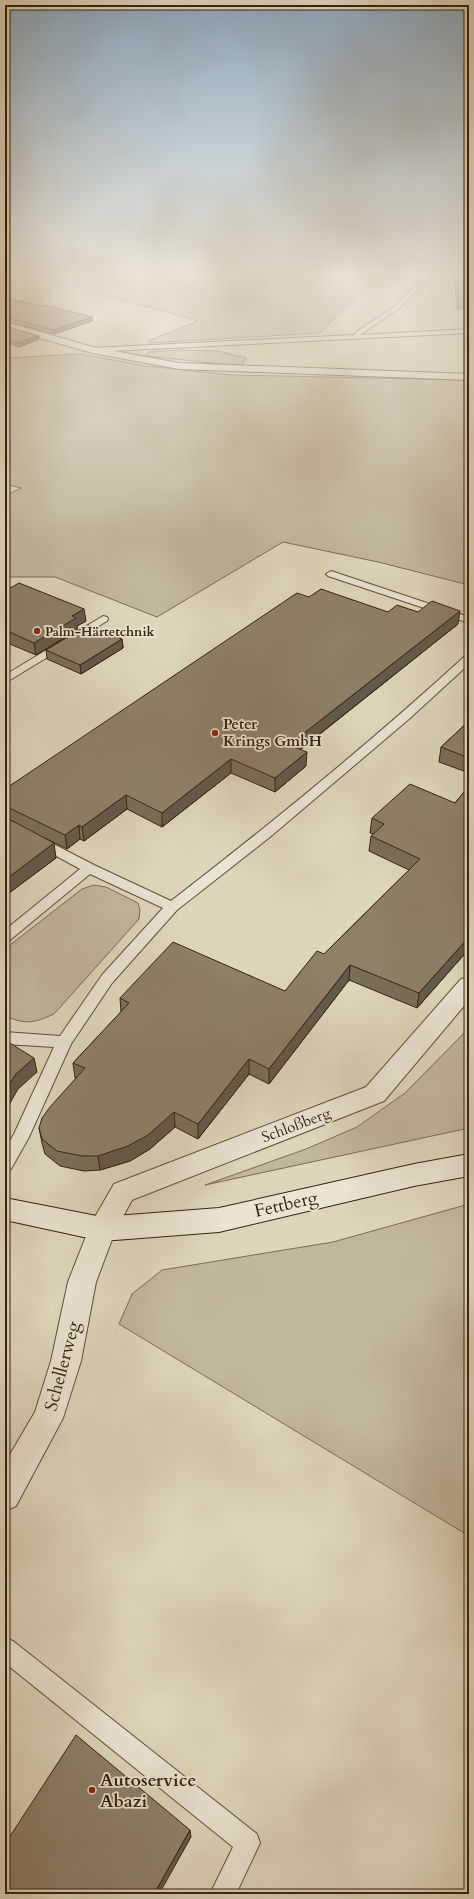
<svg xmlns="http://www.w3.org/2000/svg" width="474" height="1899" font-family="Cardo,serif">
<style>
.green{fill:#c1b79f;stroke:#7b6c58}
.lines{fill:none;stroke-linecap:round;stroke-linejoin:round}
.service-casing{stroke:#5f4f3b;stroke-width:2}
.minor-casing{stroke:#5f4f3b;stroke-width:2}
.tertiary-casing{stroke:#5f4f3b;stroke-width:2}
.secondary-casing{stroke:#352210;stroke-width:2}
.service{fill:#eae4d3;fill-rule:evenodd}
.minor{fill:#eae4d3;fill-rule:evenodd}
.tertiary{fill:#eae4d3;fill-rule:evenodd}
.secondary{fill:#eae4d3;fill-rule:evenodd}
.wall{fill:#796e5a;stroke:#352210}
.shaded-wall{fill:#635a4a;stroke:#352210}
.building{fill:#8d8069;stroke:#352210}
.poi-dot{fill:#8f2418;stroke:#eae4d3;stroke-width:1.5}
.labels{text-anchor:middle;stroke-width:3.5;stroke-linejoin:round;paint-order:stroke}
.far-poi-label{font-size:13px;font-weight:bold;fill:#352210;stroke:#eae4d3;text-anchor:start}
.poi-label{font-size:15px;font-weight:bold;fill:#352210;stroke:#eae4d3;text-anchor:start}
.street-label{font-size:15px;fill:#352210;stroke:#eae4d3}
.near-street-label{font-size:18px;fill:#352210;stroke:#eae4d3}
.near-poi-label{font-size:18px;font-weight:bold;fill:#352210;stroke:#eae4d3;text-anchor:start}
</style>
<rect width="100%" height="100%" fill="#ded6bc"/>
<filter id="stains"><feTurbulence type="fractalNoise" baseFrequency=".005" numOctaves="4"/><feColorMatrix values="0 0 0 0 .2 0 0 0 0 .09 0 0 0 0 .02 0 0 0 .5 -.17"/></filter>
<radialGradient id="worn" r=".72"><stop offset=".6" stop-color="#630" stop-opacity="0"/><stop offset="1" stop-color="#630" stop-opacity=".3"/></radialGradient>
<g class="green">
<path d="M5 273H413L389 288 366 286 320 333 150 343 148 341 198 321C135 301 69 290 5 273Z"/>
<polygon points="180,350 218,351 246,358 241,366 145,356 149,352"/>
<polygon points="81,354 146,366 233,375 469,380 469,585 378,562 283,542 157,617 55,577 5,577 5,496 21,488 5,484 5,358"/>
<path d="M94 885 106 887 138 903 140 910 139 919 54 1014C34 1023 26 1025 5 1016V949L82 889Z"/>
<polygon points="469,1028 469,1128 205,1185 306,1149 357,1127 405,1093"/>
<polygon points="469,1204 469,1536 119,1324 132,1294 162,1270 333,1242"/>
</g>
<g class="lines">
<defs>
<g id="service">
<polygon points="428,273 435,273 398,309 360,335 469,329 469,333 92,352 89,350 92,348 354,335 356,332 394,307"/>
<polygon points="331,571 469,617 469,623 328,576 326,574"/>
<polygon points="103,616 107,617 108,619 107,621 5,683 5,675"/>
<path d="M469 655V664L409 719 270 837 177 910 112 983 71 1044 29 1137 11 1169 5 1171V1149L14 1134 54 1047 5 1044V1032L60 1036 102 975 163 908 90 874 10 940 5 942V930L80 869 5 828V819L94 865 171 901C272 823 371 742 465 656Z"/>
<polygon points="5,1638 13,1641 257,1834 260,1843 236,1894 210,1894 233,1847 5,1663"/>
</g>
<g id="minor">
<polygon points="5,322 93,347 179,363 469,374 469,380 179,369 92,353 5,328"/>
<polygon points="469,977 469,1000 384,1101 132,1200 112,1237 102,1241 92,1237 88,1229 114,1184 366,1087 461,979"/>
</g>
<polygon id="tertiary" points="102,1217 112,1221 116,1229 96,1282 81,1361 63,1418 16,1506 5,1511 5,1463 35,1412 51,1361 68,1282 92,1221"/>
<polygon id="secondary" points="469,1154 469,1176 414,1186 219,1232 102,1241 5,1220 5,1198 102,1217 219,1208 414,1164"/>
</defs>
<use href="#service" class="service-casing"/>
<use href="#minor" class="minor-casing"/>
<use href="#tertiary" class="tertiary-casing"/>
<use href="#secondary" class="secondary-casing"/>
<use href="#service" class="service"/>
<use href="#minor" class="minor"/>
<use href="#tertiary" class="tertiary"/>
<use href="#secondary" class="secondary"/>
</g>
<g class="wall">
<polygon points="454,273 469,273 469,309 457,309"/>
<polygon points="5,298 92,317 92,321 54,334 5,321"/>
<polygon points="5,326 39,339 19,347 5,342"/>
<polygon points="5,591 86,621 77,626 77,630 36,655 5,642"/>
<polygon points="309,597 388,612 418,612 458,624 300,750 306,766 275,792 231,773 162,827 127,809 84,841 80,839 67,849 45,838 56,858 5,896 5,789"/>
<polygon points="122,639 123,648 81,674 47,659 46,650"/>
<polygon points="469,721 469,773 439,762 441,747"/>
<polygon points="469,786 469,949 417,1008 349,980 269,1084 249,1074 198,1139 175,1127 150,1149 130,1161 100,1170 84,1171 60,1166 45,1154 42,1143 39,1128 76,1078 75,1078 73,1063 121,1012 120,998 285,991 324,954 409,870 369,851 371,836 373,834 370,833 372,818 455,803"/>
</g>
<g class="shaded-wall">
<polygon points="92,317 92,321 54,334 53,330"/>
<polygon points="39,336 39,339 19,347 18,343"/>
<polygon points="84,609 86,621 77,626 77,630 36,655 34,643 72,616"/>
<polygon points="460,611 458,624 288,759 289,745"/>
<polygon points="122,639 123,648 81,674 80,665"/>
<polygon points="307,752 306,766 275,792 275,778"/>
<polygon points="231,759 231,773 162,827 162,813"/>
<polygon points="126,795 127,809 84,841 82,827"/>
<polygon points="79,825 80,839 67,849 65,835"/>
<polygon points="54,843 56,858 5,896 5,880"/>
<polygon points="469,937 469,949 417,1008 419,993"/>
<polygon points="350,965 349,980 269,1084 269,1069"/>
<polygon points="34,1058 37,1072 18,1089 5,1112 5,1092 15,1075"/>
<polygon points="249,1059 249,1074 198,1139 198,1124"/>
<polygon points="174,1112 175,1127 150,1149 130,1161 100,1170 98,1156"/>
<polygon points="190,1830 191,1837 159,1894 154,1894"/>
</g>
<g class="building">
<polygon points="456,273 469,273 469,300 458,299"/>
<polygon points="5,298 41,306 45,305 92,317 53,330 5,317"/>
<polygon points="5,326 39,336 18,343 5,339"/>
<polygon points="19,583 84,609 72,616 76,618 34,643 5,630 5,591"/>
<polygon points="321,589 388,612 397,605 418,612 432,601 460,611 289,745 307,752 275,778 231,759 162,813 126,795 82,827 79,825 65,835 5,806 5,789 297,593 309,597"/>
<polygon points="88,625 122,639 80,665 46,650"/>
<polygon points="469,721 469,758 441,747"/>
<polygon points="410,784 455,803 469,786 469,937 419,993 350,965 269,1069 249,1059 198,1124 174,1112 148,1135 128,1146 98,1156 82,1156 57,1151 42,1139 39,1128 42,1118 50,1107 85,1068 73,1063 129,1003 120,998 173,942 285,991 317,951 324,954 420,859 371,836 384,824 372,818"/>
<polygon points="5,817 54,843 5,880"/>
<polygon points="5,1040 34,1058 15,1075 5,1092"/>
<polygon points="76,1735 190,1830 154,1894 5,1894 5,1844"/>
<polygon points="353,1890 358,1894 351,1894"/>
</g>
<linearGradient id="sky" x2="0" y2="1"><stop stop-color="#8da9bf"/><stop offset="0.51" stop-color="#f0ede1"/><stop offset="1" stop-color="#f0ede1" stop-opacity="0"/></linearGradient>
<rect width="474" height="539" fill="url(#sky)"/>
<g class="poi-dot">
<circle cx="37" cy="631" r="4"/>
<circle cx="215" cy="733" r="4"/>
<circle cx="92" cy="1790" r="4"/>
</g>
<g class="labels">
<g class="far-poi-label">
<text x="45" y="636">Palm-Härtetchnik</text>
</g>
<g class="poi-label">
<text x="223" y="729">Peter<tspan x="223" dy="17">Krings GmbH</tspan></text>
</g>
<g class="street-label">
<text transform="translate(296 1125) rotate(-21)" y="5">Schloßberg</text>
</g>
<g class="near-street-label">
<text transform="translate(286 1204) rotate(-13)" y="6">Fettberg</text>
<text transform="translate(62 1366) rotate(-75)" y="6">Schellerweg</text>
</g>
<g class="near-poi-label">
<text x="100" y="1786">Autoservice<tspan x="100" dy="21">Abazi</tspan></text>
</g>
</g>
<rect width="474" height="1899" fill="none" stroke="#ded6bc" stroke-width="20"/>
<rect x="6" y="6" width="462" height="1887" fill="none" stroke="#352210" stroke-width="2"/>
<rect x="10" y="10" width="454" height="1879" fill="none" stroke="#352210"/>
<rect width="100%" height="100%" filter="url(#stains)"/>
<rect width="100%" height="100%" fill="url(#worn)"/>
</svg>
